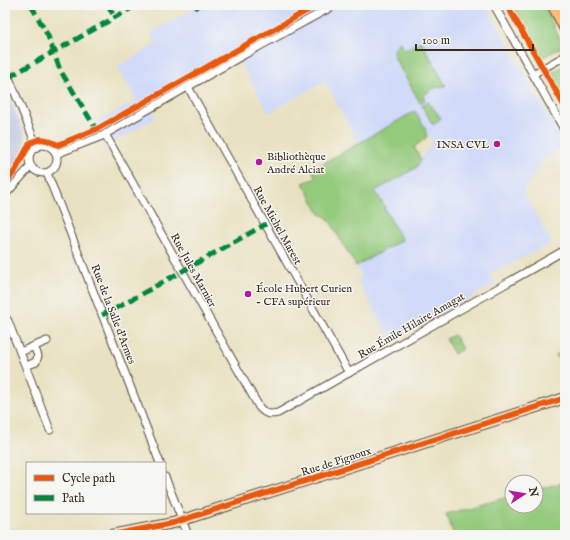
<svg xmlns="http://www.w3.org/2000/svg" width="570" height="540" font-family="'IM FELL English',serif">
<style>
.built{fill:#d0daf9}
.industrial{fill:#bac4de}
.green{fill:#94ca7c;stroke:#687a4d}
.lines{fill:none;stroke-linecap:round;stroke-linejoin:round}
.street-casing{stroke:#554637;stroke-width:9}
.secondary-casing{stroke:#554637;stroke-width:12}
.primary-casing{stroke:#554637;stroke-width:13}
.street{stroke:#fff;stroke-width:7}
.secondary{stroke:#ffe4c6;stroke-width:10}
.primary{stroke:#febb71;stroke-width:11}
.quiet{stroke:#00873e;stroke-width:5;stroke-dasharray:10 5;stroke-linecap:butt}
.cycleway-casing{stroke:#f6f6f2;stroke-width:8}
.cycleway{stroke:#e8590c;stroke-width:6}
.poi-dot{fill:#b5179e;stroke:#f6f6f2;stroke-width:1.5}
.labels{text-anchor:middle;stroke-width:3;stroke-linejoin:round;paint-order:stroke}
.poi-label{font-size:11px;fill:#3b2a1e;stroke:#f6f6f2;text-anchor:start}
.street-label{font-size:11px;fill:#3b2a1e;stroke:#f6f6f2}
</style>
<rect width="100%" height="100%" fill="#f6f6f2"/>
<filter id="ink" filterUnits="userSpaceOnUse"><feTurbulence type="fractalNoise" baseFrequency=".025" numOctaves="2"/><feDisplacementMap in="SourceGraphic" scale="8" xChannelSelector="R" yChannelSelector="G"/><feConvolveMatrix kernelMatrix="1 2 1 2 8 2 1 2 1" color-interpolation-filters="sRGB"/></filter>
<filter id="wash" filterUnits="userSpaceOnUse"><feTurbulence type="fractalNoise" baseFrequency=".012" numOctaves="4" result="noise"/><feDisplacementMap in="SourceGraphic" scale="16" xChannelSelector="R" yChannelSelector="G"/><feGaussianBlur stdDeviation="0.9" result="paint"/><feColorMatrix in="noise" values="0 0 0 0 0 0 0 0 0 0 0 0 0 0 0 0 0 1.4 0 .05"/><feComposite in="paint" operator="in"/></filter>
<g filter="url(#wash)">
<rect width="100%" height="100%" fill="#e9e2c2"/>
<polygon class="built" points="200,5 486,5 565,146 565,147 545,158 523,192 552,243 502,268 489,273 495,284 418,328 391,339 357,280 362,277 328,218 416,168 432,141 415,112 358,143 325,81 269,113 238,58 152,108 156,118 105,147 95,122 137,100 117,67 157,44 151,33"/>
<polygon class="industrial" points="5,86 24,134 25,142 22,153 16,166 5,181"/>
<g class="green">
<polygon points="513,5 543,5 562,43 562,47 542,58"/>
<path d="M421 41 446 86C437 86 431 89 424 95L425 97 423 98 425 100 421 104 394 57C393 51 395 46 400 42L405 50Z"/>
<polygon points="565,65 565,97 551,73"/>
<polygon points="428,102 441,118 433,125 422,106"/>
<polygon points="415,111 425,128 427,137 414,147 421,160 416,168 375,191 385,207 384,208 402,240 356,266 328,218 320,214 303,183 316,178 312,170"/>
<polygon points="454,335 462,349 454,354 446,339"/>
<polygon points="565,351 565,373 556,355"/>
<polygon points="565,482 565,535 454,535 446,514 512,496 512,506 536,506 536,490"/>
</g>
</g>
<g filter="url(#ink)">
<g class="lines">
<defs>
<g id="street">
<polyline points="494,5 565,131"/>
<polyline points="5,68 37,147"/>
<polyline points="533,74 565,56"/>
<polyline points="188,87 349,373"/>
<path d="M105 134 259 407C265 414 269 415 278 413L565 250"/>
<circle cx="43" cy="159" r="14"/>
<polyline points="56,154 102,136 238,58 335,5"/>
<polyline points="47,173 160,463"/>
<polyline points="5,195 31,166"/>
<polyline points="5,317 8,321 50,430"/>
<polyline points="20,352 47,341"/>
<polyline points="26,366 36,362 38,356 34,346"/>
<polyline points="165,477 188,535"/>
</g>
<polyline id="secondary" points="112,535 173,523 565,398"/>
<polyline id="primary" points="553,5 565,28"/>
</defs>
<use href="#street" class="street-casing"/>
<use href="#secondary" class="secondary-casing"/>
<use href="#primary" class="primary-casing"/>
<use href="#street" class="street"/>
<use href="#secondary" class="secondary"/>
<use href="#primary" class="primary"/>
<g class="quiet">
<polyline points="31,5 48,36 60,70 101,137"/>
<polyline points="108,5 115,18"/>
<polyline points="196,5 198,9"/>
<polyline points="9,77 137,5"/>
<polyline points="102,315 115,309 266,224"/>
</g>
<defs>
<g id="cycleway">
<polyline points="507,5 565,107"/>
<polyline points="5,183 15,171 30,143 40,139 47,140 58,145 97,129 317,5"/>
<polyline points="112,535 173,523 565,398"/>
</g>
</defs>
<use href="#cycleway" class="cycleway-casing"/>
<use href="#cycleway" class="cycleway"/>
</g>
</g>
<g class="poi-dot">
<circle cx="497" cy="144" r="4"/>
<circle cx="259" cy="162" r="4"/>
<circle cx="248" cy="294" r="4"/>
</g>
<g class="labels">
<g class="poi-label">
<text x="489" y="148" text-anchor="end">INSA CVL</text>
<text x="267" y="160">Bibliothèque<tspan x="267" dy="13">André Alciat</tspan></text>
<text x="256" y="292">École Hubert Curien<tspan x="256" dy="13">- CFA supérieur</tspan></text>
</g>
<g class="street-label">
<text transform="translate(278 225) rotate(61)" y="4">Rue Michel Marest</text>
<text transform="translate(194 270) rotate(61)" y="4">Rue Jules Marnier</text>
<text transform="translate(114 314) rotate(69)" y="4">Rue de la Salle d'Armes</text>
<text transform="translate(411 325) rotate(-30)" y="4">Rue Émile Hilaire Amagat</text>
<text transform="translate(336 461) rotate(-18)" y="4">Rue de Pignoux</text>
</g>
</g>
<rect width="570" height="540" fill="none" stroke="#f6f6f2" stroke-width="20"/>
<rect x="26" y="462" width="140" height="52" fill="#f6f6f2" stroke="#aba49d"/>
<rect x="34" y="475" width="20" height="6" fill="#e8590c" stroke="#aba49d"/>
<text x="62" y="482" font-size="12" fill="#3b2a1e">Cycle path</text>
<rect x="34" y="495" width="20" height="6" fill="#00873e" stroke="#aba49d"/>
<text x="62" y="502" font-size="12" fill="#3b2a1e">Path</text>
<g transform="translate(524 494) rotate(78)"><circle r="19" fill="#f6f6f2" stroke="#aba49d"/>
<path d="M0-3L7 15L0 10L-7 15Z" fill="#b5179e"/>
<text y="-6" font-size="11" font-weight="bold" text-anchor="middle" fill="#3b2a1e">N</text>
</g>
<path d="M416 44v6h117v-6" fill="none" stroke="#3b2a1e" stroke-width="2"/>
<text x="422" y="44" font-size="12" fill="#3b2a1e" stroke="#f6f6f2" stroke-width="3" paint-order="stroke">100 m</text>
</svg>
